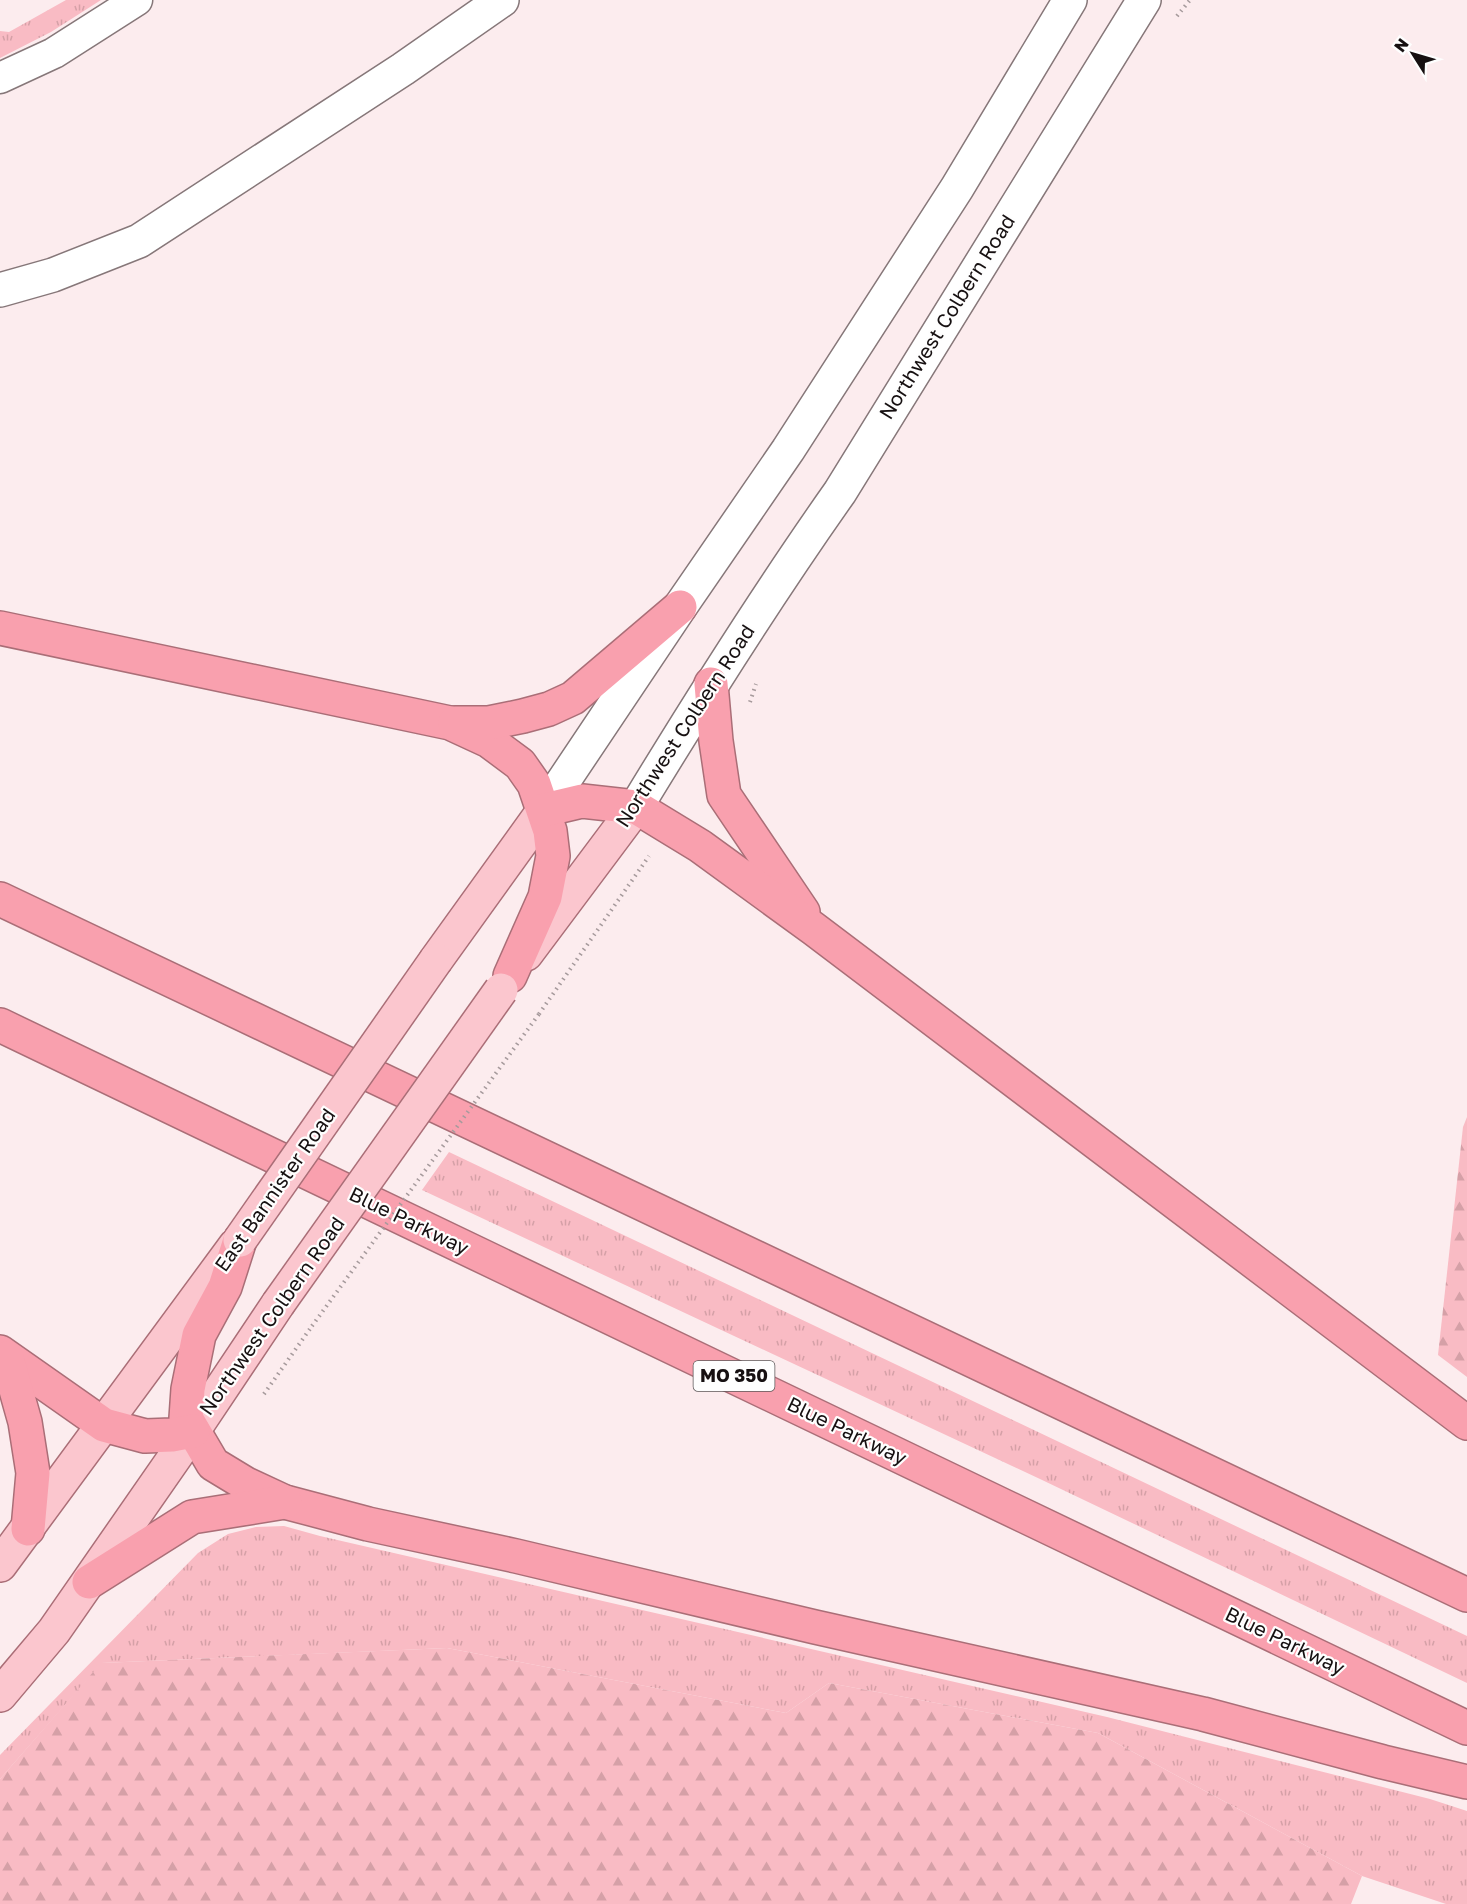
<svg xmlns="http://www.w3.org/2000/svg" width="1467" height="1904" font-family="'Golos Text',sans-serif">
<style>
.grass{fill:url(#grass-tufts)}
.forest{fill:url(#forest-firs)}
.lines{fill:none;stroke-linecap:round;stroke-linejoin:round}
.street-casing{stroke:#867779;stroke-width:33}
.secondary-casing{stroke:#867779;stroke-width:36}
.primary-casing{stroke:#aa6e77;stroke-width:36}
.highway-casing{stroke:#aa6e77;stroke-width:36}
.path{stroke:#a69a9c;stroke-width:4;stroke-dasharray:1.5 4.5;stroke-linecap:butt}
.street{stroke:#fff;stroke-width:30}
.secondary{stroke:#fff;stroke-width:33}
.primary{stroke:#fbc6ce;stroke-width:33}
.highway{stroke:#f9a0ae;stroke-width:33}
.primary-bridge-casing{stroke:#aa6e77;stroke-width:36;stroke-linecap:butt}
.path-bridge{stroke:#a69a9c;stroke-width:4;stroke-dasharray:1.5 4.5;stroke-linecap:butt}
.primary-bridge{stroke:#fbc6ce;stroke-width:33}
.labels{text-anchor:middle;stroke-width:4.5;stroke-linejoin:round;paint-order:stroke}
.shield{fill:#fefefe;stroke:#5c5758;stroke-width:1.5}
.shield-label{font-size:18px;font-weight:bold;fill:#161011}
.street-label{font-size:20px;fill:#161011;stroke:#fefefe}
</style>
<defs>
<pattern id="grass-tufts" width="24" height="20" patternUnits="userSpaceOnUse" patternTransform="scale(1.5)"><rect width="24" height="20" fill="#f9bbc4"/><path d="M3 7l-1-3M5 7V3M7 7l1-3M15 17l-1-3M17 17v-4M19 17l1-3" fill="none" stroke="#d5a0a7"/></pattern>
<pattern id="forest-firs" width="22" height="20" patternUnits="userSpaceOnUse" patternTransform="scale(1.5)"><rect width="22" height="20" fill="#f9bbc4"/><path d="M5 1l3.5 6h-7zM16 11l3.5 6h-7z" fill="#d5a0a7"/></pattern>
</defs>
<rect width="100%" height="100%" fill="#fcecee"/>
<g class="grass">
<polygon points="66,0 101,0 51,32 0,58 0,31 9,32"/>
<polygon points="449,1152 1467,1636 1467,1683 1040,1479 422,1190"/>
<polygon points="284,1526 320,1536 1107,1717 1430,1799 1467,1811 1467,1904 1446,1904 1362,1876 1098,1733 829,1683 786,1713 447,1648 102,1663 0,1779 0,1755 198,1553 228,1534 256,1527"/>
</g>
<g class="forest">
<polygon points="1467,1117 1467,1377 1438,1355 1463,1127"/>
<polygon points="447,1648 786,1713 829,1683 1098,1733 1362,1876 1351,1904 0,1904 0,1779 101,1663"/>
</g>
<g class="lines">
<defs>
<polyline id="street" points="0,78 54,53 137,0"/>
<g id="secondary">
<polyline points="0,290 53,275 139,241 403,69 502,0"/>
<path d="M636 807C701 700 768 594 840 492L1144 0"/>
<polyline points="544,810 680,607 788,450 957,188 1070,0"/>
</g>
<g id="primary">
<polyline points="526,954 636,807"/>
<polyline points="436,960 544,810"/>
<polyline points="0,1565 235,1246"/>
<polyline points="0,1695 54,1631 193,1431 278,1304"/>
</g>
<g id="highway">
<polyline points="0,628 450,723 489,741 520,764 534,784 550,831 553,856 545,897 510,976"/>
<polyline points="711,684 716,741 724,795 803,912"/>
<polyline points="455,723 489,723 523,716 549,709 573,698 680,607"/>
<polyline points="544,810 582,801 636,807 700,846 814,929 1467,1423"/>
<polyline points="0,899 1467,1595"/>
<polyline points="0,1025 1467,1728"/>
<polyline points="240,1240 225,1287 199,1335 188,1389 186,1418 213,1464 246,1484 285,1502 368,1524 516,1556 815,1627 1203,1714 1383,1762 1467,1782"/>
<polyline points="0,1352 104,1425 145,1436 172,1435 193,1431"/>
<polyline points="7,1358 25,1422 33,1473 28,1529"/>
<polyline points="89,1582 192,1517 285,1502"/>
</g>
</defs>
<use href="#street" class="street-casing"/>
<use href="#secondary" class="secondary-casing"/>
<use href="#primary" class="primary-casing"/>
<use href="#highway" class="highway-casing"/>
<g class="path">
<polyline points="1177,16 1190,0"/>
<polyline points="750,702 756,684"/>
<polyline points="539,1014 649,856"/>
<polyline points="264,1394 312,1326"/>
</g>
<use href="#street" class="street"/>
<use href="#secondary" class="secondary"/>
<use href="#primary" class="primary"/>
<use href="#highway" class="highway"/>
<defs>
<g id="primary-bridge">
<polyline points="240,1240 436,960"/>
<polyline points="278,1304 501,990"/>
</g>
</defs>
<use href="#primary-bridge" class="primary-bridge-casing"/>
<polyline class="path-bridge" points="312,1326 539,1014"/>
<use href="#primary-bridge" class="primary-bridge"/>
</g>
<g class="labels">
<rect class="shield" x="693.5" y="1361" width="81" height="30" rx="4.5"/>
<g class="shield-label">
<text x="734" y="1382">MO 350</text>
</g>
<g class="street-label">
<text transform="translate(947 317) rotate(-58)" y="7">Northwest Colbern Road</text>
<text transform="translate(685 726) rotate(-57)" y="7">Northwest Colbern Road</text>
<text transform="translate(275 1190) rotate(-55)" y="7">East Bannister Road</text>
<text transform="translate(409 1221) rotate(26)" y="7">Blue Parkway</text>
<text transform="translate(272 1316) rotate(-55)" y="7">Northwest Colbern Road</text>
<text transform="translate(847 1431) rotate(26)" y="7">Blue Parkway</text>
<text transform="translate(1285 1641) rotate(26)" y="7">Blue Parkway</text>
</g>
</g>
<g transform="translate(1413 54) rotate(307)" stroke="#fefefe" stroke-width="4.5" paint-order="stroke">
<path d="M0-4.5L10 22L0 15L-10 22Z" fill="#161011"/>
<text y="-9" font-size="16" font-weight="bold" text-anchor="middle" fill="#161011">N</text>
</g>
</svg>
